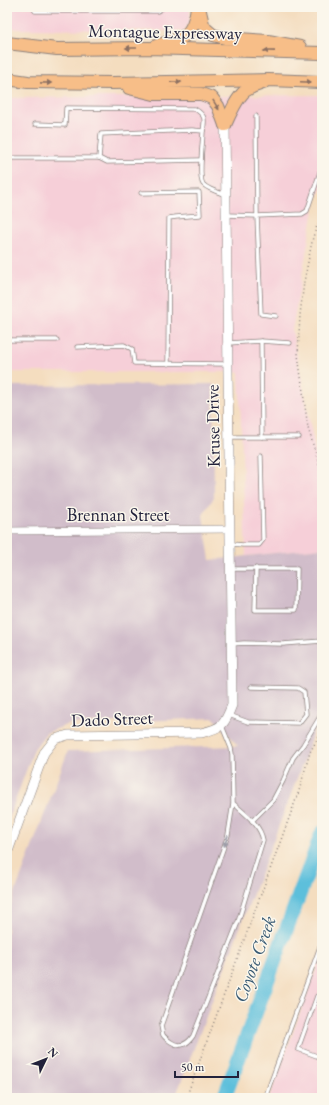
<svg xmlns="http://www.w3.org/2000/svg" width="329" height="1105" font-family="'EB Garamond',serif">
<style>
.built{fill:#f6cfd8}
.industrial{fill:#d1bdca}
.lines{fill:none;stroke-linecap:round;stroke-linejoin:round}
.river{stroke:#5dbfdb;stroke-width:15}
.service-casing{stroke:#8b807d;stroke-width:5}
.minor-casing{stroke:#8b807d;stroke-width:8}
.tertiary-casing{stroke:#8b807d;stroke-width:10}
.trunk-casing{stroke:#8b807d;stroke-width:14}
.path{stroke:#8b807d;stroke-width:1.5;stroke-dasharray:1 3;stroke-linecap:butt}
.service{stroke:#fff;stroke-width:3.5}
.minor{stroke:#fff;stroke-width:7}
.tertiary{stroke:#fff;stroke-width:9}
.trunk{stroke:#f7be88;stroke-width:12}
.oneway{fill:#8c7062}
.oneway2{fill:#9c9ca7}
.labels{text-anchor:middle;stroke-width:3;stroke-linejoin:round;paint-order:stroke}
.street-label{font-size:18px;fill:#22223b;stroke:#fbf7ec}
.water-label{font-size:19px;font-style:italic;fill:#375973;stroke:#fbf7ec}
</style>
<rect width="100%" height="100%" fill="#fbf7ec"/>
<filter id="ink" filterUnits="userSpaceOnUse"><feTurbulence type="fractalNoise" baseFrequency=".025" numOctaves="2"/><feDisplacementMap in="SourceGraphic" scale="8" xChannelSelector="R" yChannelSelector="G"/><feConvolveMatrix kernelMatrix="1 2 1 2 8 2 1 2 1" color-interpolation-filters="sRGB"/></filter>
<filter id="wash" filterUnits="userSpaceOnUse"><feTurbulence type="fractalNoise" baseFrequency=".012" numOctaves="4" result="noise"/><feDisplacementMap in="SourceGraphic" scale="16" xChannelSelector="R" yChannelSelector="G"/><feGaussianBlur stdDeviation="0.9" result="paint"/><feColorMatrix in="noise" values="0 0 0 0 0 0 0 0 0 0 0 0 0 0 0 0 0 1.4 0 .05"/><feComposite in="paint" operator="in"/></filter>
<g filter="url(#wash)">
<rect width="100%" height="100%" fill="#f4ddbf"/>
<g class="built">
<polygon points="7,7 190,7 190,13 189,23 184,31 17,29 7,26"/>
<polygon points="322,95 322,187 316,199 292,330 322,486 322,548 246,556 239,372 7,372 7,98"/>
<polygon points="322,953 322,1098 269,1098"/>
</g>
<polygon class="industrial" points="213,384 214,497 203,515 210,560 322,548 322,700 307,752 175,1098 7,1098 7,914 68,751 238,746 214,718 69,724 46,733 34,749 7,823 7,386"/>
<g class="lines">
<polyline class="river" points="224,1098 322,833"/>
</g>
</g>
<g filter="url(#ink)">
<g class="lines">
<defs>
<g id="service">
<polyline points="33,7 35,11 158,11 164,7"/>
<path d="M35 124 65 125 66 108 195 109C206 116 205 119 203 131"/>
<path d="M7 158H99L101 134 192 130 203 131C203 141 198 177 203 184 207 189 220 193 226 195"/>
<polyline points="99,158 107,162 201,160"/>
<polyline points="141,193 199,192 200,215 176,217 169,218 168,364"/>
<polyline points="227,215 257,216 256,116"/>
<polyline points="276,316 261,314 257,216 302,214 307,211 322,166"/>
<polyline points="7,340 57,340"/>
<polyline points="261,341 262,437"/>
<polyline points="228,343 261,341 290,343"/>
<polyline points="77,347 124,345 132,349 134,363 227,364"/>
<polyline points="229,437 299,437"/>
<polyline points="232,544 243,545 259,545 263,540 261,456"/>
<polyline points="232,569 297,569 296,610 255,610 256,568"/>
<polyline points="232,644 244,643 283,644 322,641"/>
<polyline points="229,715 248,722 299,723 306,714 304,692 298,688 251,687"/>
<path d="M222 726 231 748 232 754 233 803 228 835 161 1026C162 1029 162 1033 163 1035 165 1038 168 1040 171 1042 180 1048 187 1045 193 1036L238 922 263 840C260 824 245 814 233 803"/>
<polyline points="252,821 273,800 283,781 293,758 303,745 321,715 322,709"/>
<polyline points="322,998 317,996 298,1049 322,1058"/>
<polyline points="265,1098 322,941"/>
</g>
<polyline id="minor" points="7,531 230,529"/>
<path id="tertiary" d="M7 854 44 753 55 739 68 735 201 733C223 728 224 725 232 705L225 125"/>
<g id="trunk">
<polyline points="199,7 203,24 206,29 213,35 225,38 268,41 300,47"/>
<polyline points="7,43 57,49 148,48 322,53"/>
<path d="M156 46C164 43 174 41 181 38 192 33 196 18 197 7"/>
<polyline points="7,79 28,82 113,83 269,80 322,82"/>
<polyline points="129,88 154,94 201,94 212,98 218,106 225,125"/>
<path d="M225 125C230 114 236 99 245 91 251 87 256 85 263 83"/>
</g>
</defs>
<use href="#service" class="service-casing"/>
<use href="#minor" class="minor-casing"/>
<use href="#tertiary" class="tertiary-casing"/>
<use href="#trunk" class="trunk-casing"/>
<g class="path">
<polyline points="322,212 313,237 304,282 300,315 298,355 308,428 322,474"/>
<polyline points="186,1098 299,791 310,752 322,731"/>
</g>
<use href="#service" class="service"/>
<use href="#minor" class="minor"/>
<use href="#tertiary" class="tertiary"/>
<use href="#trunk" class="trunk"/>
</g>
<defs><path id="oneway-solid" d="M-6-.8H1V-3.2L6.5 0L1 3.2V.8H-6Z"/></defs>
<g class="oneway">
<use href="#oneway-solid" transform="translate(131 48) rotate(180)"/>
<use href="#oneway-solid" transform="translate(269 51) rotate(-179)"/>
<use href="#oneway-solid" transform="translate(176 82) rotate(-1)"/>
<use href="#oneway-solid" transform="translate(306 82) rotate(2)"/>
<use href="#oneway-solid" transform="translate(46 83) rotate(1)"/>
<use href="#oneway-solid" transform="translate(216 105) rotate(58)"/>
</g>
<use class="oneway2" href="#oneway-solid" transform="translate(226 841) rotate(109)"/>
</g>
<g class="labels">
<g class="street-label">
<text transform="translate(165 32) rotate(1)" y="6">Montague Expressway</text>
<text transform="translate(213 426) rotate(-91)" y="6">Kruse Drive</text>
<text x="118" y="521">Brennan Street</text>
<text transform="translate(112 719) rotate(-2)" y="6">Dado Street</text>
</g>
<g class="water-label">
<text transform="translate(254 959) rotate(-70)" y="7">Coyote Creek</text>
</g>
</g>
<rect width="329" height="1105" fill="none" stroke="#fbf7ec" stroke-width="24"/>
<g transform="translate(46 1059) rotate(47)" stroke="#fbf7ec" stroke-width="3" paint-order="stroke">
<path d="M0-3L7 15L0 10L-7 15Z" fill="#22223b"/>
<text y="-6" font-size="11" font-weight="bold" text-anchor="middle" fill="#22223b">N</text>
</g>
<path d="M175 1071v6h63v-6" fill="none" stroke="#22223b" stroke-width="2"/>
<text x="181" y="1071" font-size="12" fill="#22223b" stroke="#fbf7ec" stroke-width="3" paint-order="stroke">50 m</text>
</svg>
